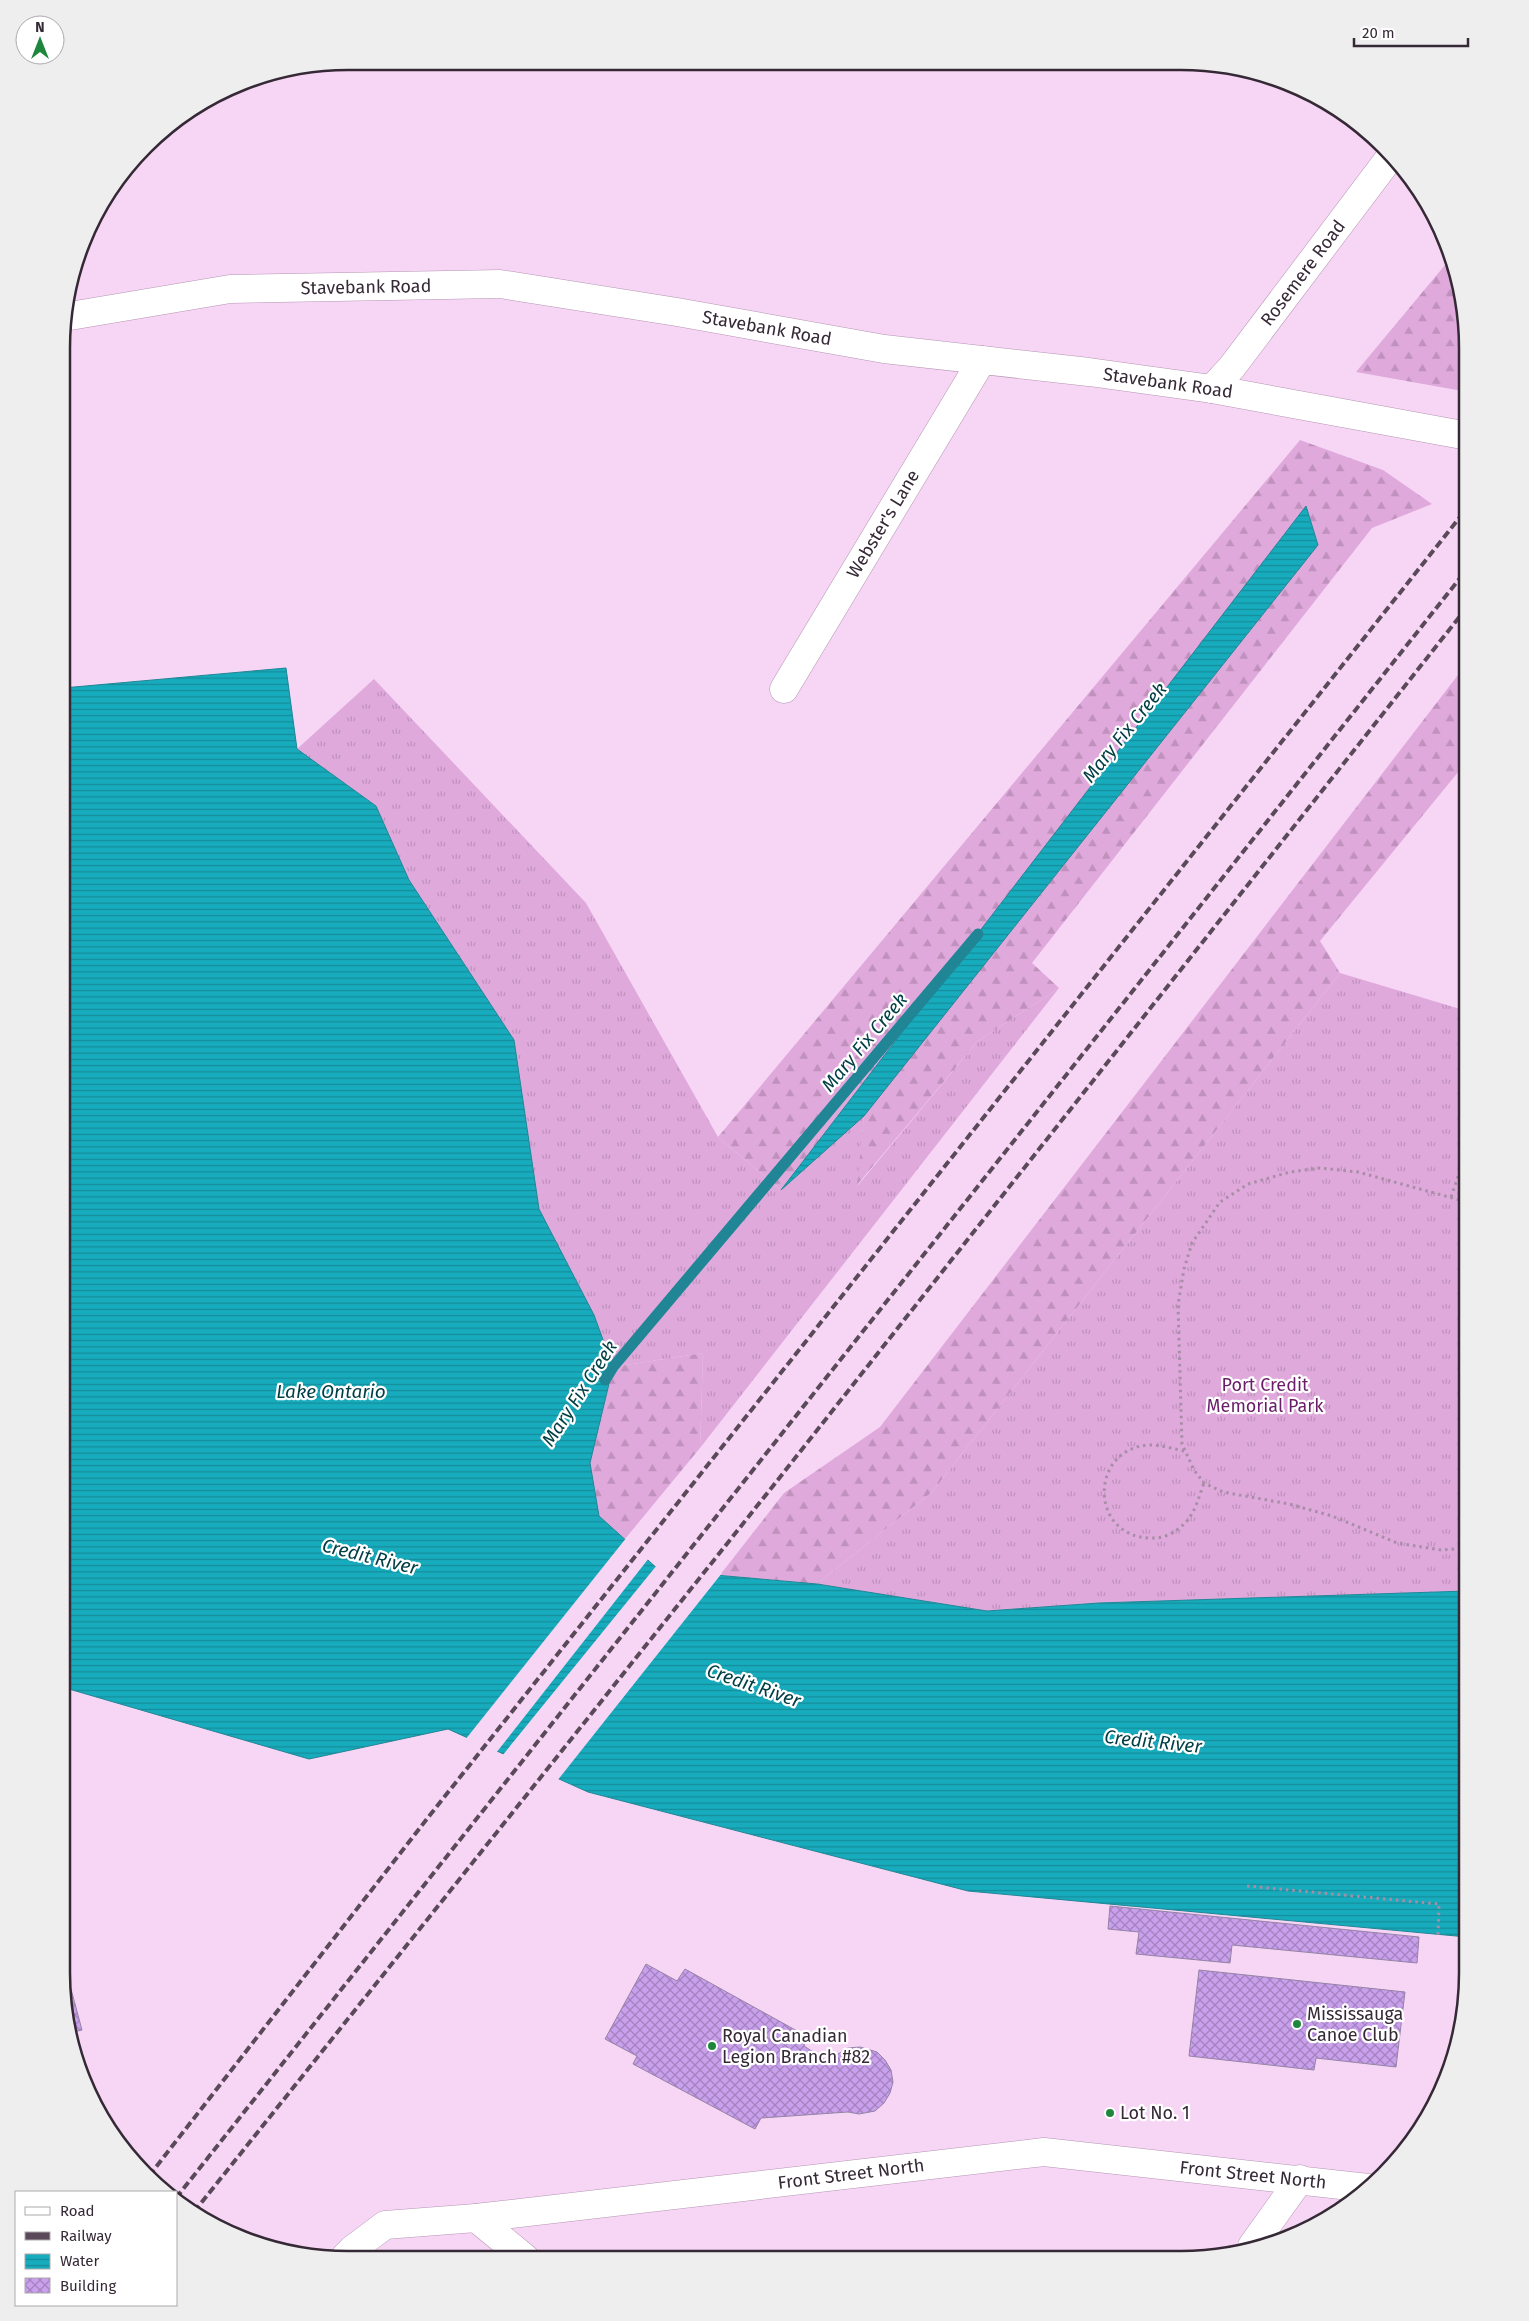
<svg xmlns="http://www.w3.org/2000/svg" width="1529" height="2321" font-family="'Fira Sans',sans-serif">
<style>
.grass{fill:url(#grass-tufts)}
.forest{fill:url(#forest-firs)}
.garden{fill:#dfa9dc}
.water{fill:url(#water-rules);stroke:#208594}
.pier{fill:#f7d6f5}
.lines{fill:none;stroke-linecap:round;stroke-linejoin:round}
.stream{stroke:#208594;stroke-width:11}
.building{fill:url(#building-cross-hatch);stroke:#9583a5}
.street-casing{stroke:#b495b2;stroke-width:29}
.path{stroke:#a78ea6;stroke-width:3;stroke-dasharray:2.5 4;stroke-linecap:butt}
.street{stroke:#fff;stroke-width:28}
.rail{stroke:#5a4a59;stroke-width:4;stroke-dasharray:8 4;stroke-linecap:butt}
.poi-dot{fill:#1f873d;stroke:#fff;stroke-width:2}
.labels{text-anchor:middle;stroke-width:4.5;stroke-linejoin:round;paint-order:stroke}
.street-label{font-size:18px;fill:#352935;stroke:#fff}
.park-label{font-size:18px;fill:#6a1d69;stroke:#fff}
.poi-label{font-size:18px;fill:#352935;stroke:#fff;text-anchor:start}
.water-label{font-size:19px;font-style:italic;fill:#003e45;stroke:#fff}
.rim{fill:none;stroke:#352935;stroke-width:2.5}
</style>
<defs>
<pattern id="grass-tufts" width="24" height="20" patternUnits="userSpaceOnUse" patternTransform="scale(1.25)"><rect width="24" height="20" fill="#dfa9dc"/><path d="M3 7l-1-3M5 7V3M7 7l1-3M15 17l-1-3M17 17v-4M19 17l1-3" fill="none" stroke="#c091bd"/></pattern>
<pattern id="forest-firs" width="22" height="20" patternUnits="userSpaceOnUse" patternTransform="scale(1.25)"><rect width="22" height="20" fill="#dfa9dc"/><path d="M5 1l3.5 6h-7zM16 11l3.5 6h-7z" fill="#c091bd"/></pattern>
<pattern id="water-rules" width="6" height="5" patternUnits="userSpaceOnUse" patternTransform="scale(1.25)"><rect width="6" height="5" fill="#17acbd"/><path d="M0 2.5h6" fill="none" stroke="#168c9a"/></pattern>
<pattern id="building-cross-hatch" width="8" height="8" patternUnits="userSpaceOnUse" patternTransform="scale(1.25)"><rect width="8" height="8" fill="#c9a0ec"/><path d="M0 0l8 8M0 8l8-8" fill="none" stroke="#a482c0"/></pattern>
</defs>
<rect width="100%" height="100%" fill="#f7d6f5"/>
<g class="grass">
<polygon points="374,679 586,903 718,1137 781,1190 864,1116 858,1185 978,1041 1059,988 700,1448 703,1353 613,1367 594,1315 539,1209 514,1040 409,880 376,806 297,749"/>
<polygon points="1340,973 1467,1011 1467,1591 1099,1603 987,1611 817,1584 932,1492"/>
</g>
<g class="forest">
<polygon points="1450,259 1468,348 1468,392 1356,372"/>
<polygon points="1300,440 1383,470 1432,504 1372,528 1032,963 1059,988 978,1041 857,1185 864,1116 1318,545 1306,507 781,1190 718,1137"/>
<polygon points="1468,662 1468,760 1320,941 1340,973 932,1492 817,1584 720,1575 784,1493 880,1427"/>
<polygon points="703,1353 700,1448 625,1539 599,1516 590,1463 613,1367"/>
</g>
<polygon class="garden" points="1467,1111 1467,1166 1455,1163"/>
<g class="water">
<polygon points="1306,506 1318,545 864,1116 781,1190"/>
<polygon points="286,668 297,749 376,806 409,880 514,1040 539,1209 594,1315 613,1367 590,1463 599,1516 659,1570 817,1584 987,1611 1099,1603 1467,1591 1467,1937 968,1891 588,1792 448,1729 309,1759 62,1687 63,688"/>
</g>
<g class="pier">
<polygon points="627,1537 649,1558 496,1753 465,1740"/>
<polygon points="657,1565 660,1567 722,1573 557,1781 502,1756"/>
</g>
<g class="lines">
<polyline class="stream" points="605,1380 613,1367 978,934"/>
</g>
<g class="building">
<polygon points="1110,1906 1419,1937 1417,1963 1232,1945 1230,1963 1136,1954 1139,1932 1108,1929"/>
<polygon points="61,1914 69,1917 61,1930"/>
<polygon points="61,1952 82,2030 73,2032 61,1973"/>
<polygon points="646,1964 677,1981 685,1969 808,2037 804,2046 830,2063 838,2054 848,2048 860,2047 877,2052 885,2060 891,2070 893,2082 890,2093 884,2103 875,2111 859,2114 848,2112 761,2118 755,2129 633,2064 637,2056 605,2039"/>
<polygon points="1199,1970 1405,1992 1396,2067 1316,2058 1314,2070 1189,2056"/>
</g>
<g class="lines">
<defs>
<g id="street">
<polyline points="64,317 230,289 500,284 677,312 884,349 1089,372 1212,389 1468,436"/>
<polyline points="1212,389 1232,367 1391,156"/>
<polyline points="784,689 982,360"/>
<polyline points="476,2218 525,2258"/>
<polyline points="1252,2246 1300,2179"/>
<polyline points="345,2257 353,2249 385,2225 476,2218 1044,2152 1368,2188"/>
</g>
</defs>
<use href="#street" class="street-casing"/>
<g class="path">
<polyline points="1451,1197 1462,1165"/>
<path d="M1184 1451C1174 1449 1161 1445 1150 1445 1090 1447 1088 1536 1150 1538 1163 1539 1175 1533 1184 1524 1195 1514 1199 1496 1204 1483"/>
<polyline points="1467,1548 1441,1550 1397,1543 1332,1516 1289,1504 1223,1492 1204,1483 1194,1470 1182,1444 1178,1305 1184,1269 1192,1243 1220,1202 1248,1184 1290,1172 1320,1168 1358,1172 1467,1202"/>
<polyline points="1247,1886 1439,1904 1438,1935"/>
</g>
<use href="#street" class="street"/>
<g class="rail">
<polyline points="149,2176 430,1815 1468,507"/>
<polyline points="176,2198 1468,568"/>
<polyline points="194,2212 773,1486 1468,606"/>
</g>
</g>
<g class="poi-dot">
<circle cx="1297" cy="2024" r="5"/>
<circle cx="712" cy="2046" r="5"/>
<circle cx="1110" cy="2113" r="5"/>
</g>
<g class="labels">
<g class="street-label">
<text transform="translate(1303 273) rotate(-53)" y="6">Rosemere Road</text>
<text transform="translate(366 287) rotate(-1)" y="6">Stavebank Road</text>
<text transform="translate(767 328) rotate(10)" y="6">Stavebank Road</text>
<text transform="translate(1168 383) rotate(8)" y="6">Stavebank Road</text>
<text transform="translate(883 524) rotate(-59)" y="6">Webster's Lane</text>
<text transform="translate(851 2174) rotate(-7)" y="6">Front Street North</text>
<text transform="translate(1253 2175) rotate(6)" y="6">Front Street North</text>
</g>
<g class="park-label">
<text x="1265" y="1391">Port Credit<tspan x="1265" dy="21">Memorial Park</tspan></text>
</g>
<g class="poi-label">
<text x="1307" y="2020">Mississauga<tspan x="1307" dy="21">Canoe Club</tspan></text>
<text x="722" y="2042">Royal Canadian<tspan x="722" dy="21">Legion Branch #82</tspan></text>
<text x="1120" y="2119">Lot No. 1</text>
</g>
<g class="water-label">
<text transform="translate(1124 732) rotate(-51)" y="7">Mary Fix Creek</text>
<text transform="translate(864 1042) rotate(-50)" y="7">Mary Fix Creek</text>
<text x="331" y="1398">Lake Ontario</text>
<text transform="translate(579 1393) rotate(-57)" y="7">Mary Fix Creek</text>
<text transform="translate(370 1556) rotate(14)" y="7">Credit River</text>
<text transform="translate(754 1685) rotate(19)" y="7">Credit River</text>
<text transform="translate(1153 1741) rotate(6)" y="7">Credit River</text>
</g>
</g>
<path d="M0 0H1529V2321H0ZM348 70H1181A278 278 0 0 1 1459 348V1973A278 278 0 0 1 1181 2251H348A278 278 0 0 1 70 1973V348A278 278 0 0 1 348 70Z" fill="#efeeef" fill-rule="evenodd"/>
<path class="rim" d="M348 70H1181A278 278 0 0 1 1459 348V1973A278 278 0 0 1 1181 2251H348A278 278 0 0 1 70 1973V348A278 278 0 0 1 348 70Z"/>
<rect x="15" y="2191" width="162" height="115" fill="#ffffff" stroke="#aea9ae"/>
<rect x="25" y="2207" width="25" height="8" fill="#ffffff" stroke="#aea9ae"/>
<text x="60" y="2216" font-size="15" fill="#352935">Road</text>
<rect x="25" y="2232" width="25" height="8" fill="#5a4a59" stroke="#aea9ae"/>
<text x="60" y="2241" font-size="15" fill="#352935">Railway</text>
<rect x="25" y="2254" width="25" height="15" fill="url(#water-rules)" stroke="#aea9ae"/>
<text x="60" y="2266" font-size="15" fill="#352935">Water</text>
<rect x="25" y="2278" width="25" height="15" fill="url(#building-cross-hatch)" stroke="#aea9ae"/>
<text x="60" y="2291" font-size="15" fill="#352935">Building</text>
<g transform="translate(40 40)"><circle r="24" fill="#ffffff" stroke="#aea9ae"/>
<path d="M0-4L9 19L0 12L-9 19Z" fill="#1f873d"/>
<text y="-8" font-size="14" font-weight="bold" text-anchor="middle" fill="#352935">N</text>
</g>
<path d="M1354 38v8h114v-8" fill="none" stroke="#352935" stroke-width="2.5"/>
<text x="1362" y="38" font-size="15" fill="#352935" stroke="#ffffff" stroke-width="4" paint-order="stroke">20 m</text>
</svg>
